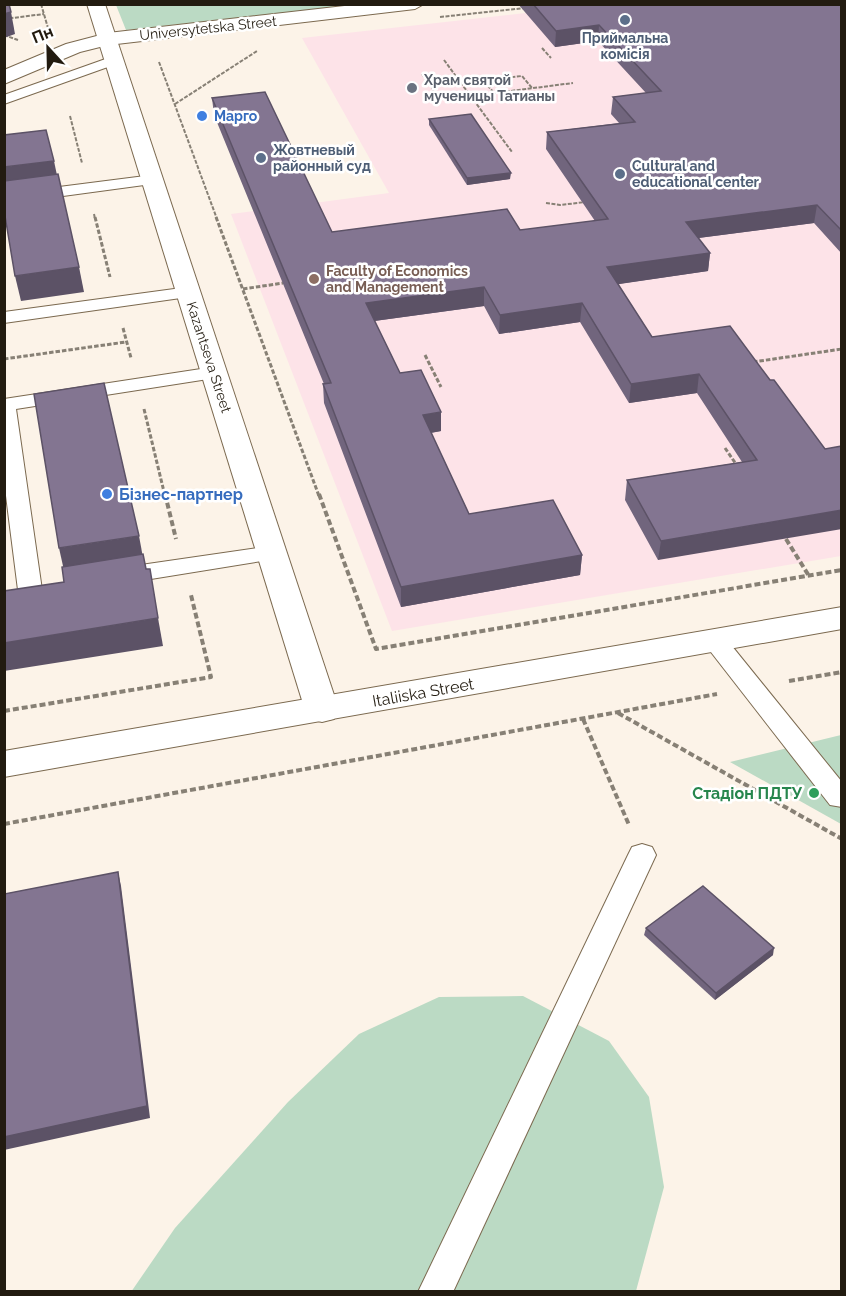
<svg xmlns="http://www.w3.org/2000/svg" width="846" height="1296" font-family="Raleway,sans-serif">
<style>
.education{fill:#fde3e8}
.green{fill:#bbdac4}
.lines{fill:none;stroke-linecap:round;stroke-linejoin:round}
.service-casing{stroke:#7b694f;stroke-width:2}
.minor-casing{stroke:#7b694f;stroke-width:2}
.tertiary-casing{stroke:#7b694f;stroke-width:2}
.secondary-casing{stroke:#7b694f;stroke-width:2}
.path-far2{stroke:#878075;stroke-width:2;stroke-dasharray:4 1.5;stroke-linecap:butt}
.path-far1{stroke:#878075;stroke-width:3;stroke-dasharray:4.5 2;stroke-linecap:butt}
.path{stroke:#878075;stroke-width:4;stroke-dasharray:6 3;stroke-linecap:butt}
.service{fill:#fff;fill-rule:evenodd}
.minor{fill:#fff;fill-rule:evenodd}
.tertiary{fill:#fff;fill-rule:evenodd}
.secondary{fill:#fff;fill-rule:evenodd}
.wall{fill:#71657d}
.shaded-wall{fill:#5c5266}
.building{fill:#837591;stroke:#5c5266;stroke-width:1.5}
.service-dot{fill:#5c6f8a;stroke:#fff;stroke-width:2}
.worship-dot{fill:#6b7280;stroke:#fff;stroke-width:2}
.shop-dot{fill:#3f7fe0;stroke:#fff;stroke-width:2}
.education-dot{fill:#8d6e63;stroke:#fff;stroke-width:2}
.leisure-dot{fill:#2e9e5b;stroke:#fff;stroke-width:2}
.labels{text-anchor:middle;stroke-width:5;stroke-linejoin:round;paint-order:stroke}
.far-street-label{font-size:14px;fill:#221b10;stroke:#fff}
.far-service-label{font-size:14px;font-weight:bold;fill:#4e5e75;stroke:#fff;text-anchor:start}
.far-worship-label{font-size:14px;font-weight:bold;fill:#5b616d;stroke:#fff;text-anchor:start}
.far-shop-label{font-size:14px;font-weight:bold;fill:#366cbe;stroke:#fff;text-anchor:start}
.far-education-label{font-size:14px;font-weight:bold;fill:#785e54;stroke:#fff;text-anchor:start}
.shop-label{font-size:16px;font-weight:bold;fill:#366cbe;stroke:#fff;text-anchor:start}
.street-label{font-size:16px;fill:#221b10;stroke:#fff}
.leisure-label{font-size:16px;font-weight:bold;fill:#27864d;stroke:#fff;text-anchor:end}
</style>
<rect width="100%" height="100%" fill="#fcf3e8"/>
<polygon class="education" points="596,5 841,5 841,556 392,631 231,214 389,193 302,38"/>
<g class="green">
<polygon points="116,5 116,4 353,5 126,30"/>
<polygon points="841,735 841,824 730,762"/>
<polygon points="523,996 609,1041 649,1097 664,1187 636,1291 131,1292 175,1228 288,1102 359,1034 439,997"/>
</g>
<g class="lines">
<defs>
<g id="service">
<polygon points="114,56 121,60 119,63 4,104 4,95"/>
<polygon points="153,175 161,180 159,183 4,204 4,194"/>
<polygon points="189,287 195,288 198,292 195,296 4,323 4,312"/>
<polygon points="214,367 221,369 224,373 221,377 16,409 42,590 38,595 30,598 22,595 18,590 4,480 4,399"/>
<polygon points="272,546 280,548 283,553 280,558 120,584 112,581 109,576 112,571 120,568"/>
<polygon points="715,633 723,635 842,782 842,807 830,805 707,647 703,641 707,635"/>
<polygon points="642,844 652,847 656,855 453,1292 418,1292 628,855 632,847"/>
</g>
<polygon id="minor" points="87,4 105,4 339,710 334,719 322,722 310,719 305,710"/>
<polygon id="tertiary" points="842,607 842,629 4,777 4,751"/>
<polygon id="secondary" points="362,4 424,4 415,9 108,45 80,52 4,84 4,70 66,44 108,33"/>
</defs>
<use href="#service" class="service-casing"/>
<use href="#minor" class="minor-casing"/>
<use href="#tertiary" class="tertiary-casing"/>
<use href="#secondary" class="secondary-casing"/>
<g class="path-far2">
<polyline points="41,4 48,28"/>
<polyline points="440,17 525,8"/>
<polyline points="4,19 44,14"/>
<polyline points="4,35 18,40"/>
<polyline points="542,48 551,58"/>
<polyline points="444,60 512,152"/>
<polyline points="159,62 217,219"/>
<polyline points="422,74 435,92 471,96 573,83"/>
<polyline points="484,80 522,76 532,88"/>
<polyline points="484,81 494,93"/>
<polyline points="175,104 257,51"/>
<polyline points="70,116 82,163"/>
<polyline points="546,203 560,205 586,202"/>
<polyline points="94,214 95,219"/>
</g>
<g class="path-far1">
<polyline points="95,217 110,277"/>
<polyline points="216,217 319,496"/>
<polyline points="243,289 283,283"/>
<polyline points="123,328 131,358"/>
<polyline points="425,355 441,387"/>
<polyline points="4,359 126,342"/>
<polyline points="753,362 842,349"/>
<polyline points="144,409 165,496"/>
<polyline points="725,448 738,467"/>
</g>
<g class="path">
<polyline points="165,494 176,539"/>
<polyline points="319,494 376,649 842,570"/>
<polyline points="786,539 809,576"/>
<polyline points="789,681 842,672"/>
<polyline points="4,711 211,677 191,595"/>
<polyline points="618,713 842,839"/>
<polyline points="583,719 629,825"/>
<polyline points="4,824 717,694"/>
</g>
<use href="#service" class="service"/>
<use href="#minor" class="minor"/>
<use href="#tertiary" class="tertiary"/>
<use href="#secondary" class="secondary"/>
</g>
<g class="wall">
<polygon points="518,4 842,4 842,254 814,223 698,238 710,253 708,271 618,284 652,337 770,380 825,449 658,560 625,500 627,480 742,462 697,393 629,403 580,322 499,334 484,306 374,321 400,373 441,431 431,433 469,514 582,555 580,575 401,607 324,403 323,384 324,384 214,115 212,98 332,232 520,230 595,221 546,149 547,132 619,123 611,114 613,97 646,93 598,41 555,47"/>
<polygon points="429,119 510,179 467,185 429,125"/>
<polygon points="646,928 773,955 715,1000 644,935"/>
</g>
<g class="shaded-wall">
<polygon points="11,12 15,34 4,38 4,14"/>
<polygon points="599,25 598,41 555,47 556,31"/>
<polygon points="54,161 59,185 4,192 4,167"/>
<polygon points="511,173 510,179 467,185 467,178"/>
<polygon points="817,205 814,223 683,240 686,222"/>
<polygon points="710,253 708,271 606,286 607,267"/>
<polygon points="79,267 84,292 21,301 15,276"/>
<polygon points="484,287 484,306 367,322 366,303"/>
<polygon points="582,303 580,322 499,334 500,315"/>
<polygon points="699,374 697,393 629,403 631,384"/>
<polygon points="441,412 441,431 423,434 423,415"/>
<polygon points="842,510 842,529 658,560 661,541"/>
<polygon points="139,536 144,563 65,575 59,548"/>
<polygon points="582,555 580,575 401,607 401,587"/>
<polygon points="158,618 163,646 4,671 4,643"/>
<polygon points="118,872 121,886 150,1118 4,1150 4,1137"/>
<polygon points="774,948 773,955 715,1000 716,993"/>
</g>
<g class="building">
<polygon points="4,4 9,4 11,12 4,14"/>
<polygon points="533,4 842,4 842,231 817,205 686,222 710,253 607,267 652,337 730,326 770,380 774,380 825,449 842,446 842,510 661,541 627,480 757,460 699,374 631,384 582,303 500,315 484,287 366,303 400,373 421,370 441,412 423,415 469,514 553,500 582,555 401,587 323,384 331,383 212,98 265,92 332,232 507,209 520,230 608,219 547,132 635,122 613,97 661,91 599,25 556,31"/>
<polygon points="471,114 511,173 467,178 429,119"/>
<polygon points="46,130 54,161 4,167 4,135"/>
<polygon points="58,174 79,267 15,276 4,210 4,181"/>
<polygon points="104,383 139,536 59,548 34,394"/>
<polygon points="143,554 146,569 150,569 158,618 4,643 4,591 64,582 62,567"/>
<polygon points="118,872 147,1106 4,1137 4,894"/>
<polygon points="703,886 774,948 716,993 646,928"/>
</g>
<g class="service-dot">
<circle cx="625" cy="20" r="6"/>
<circle cx="261" cy="158" r="6"/>
<circle cx="620" cy="174" r="6"/>
</g>
<circle class="worship-dot" cx="412" cy="88" r="6"/>
<g class="shop-dot">
<circle cx="202" cy="116" r="6"/>
<circle cx="107" cy="494" r="6"/>
</g>
<circle class="education-dot" cx="314" cy="279" r="6"/>
<circle class="leisure-dot" cx="814" cy="793" r="6"/>
<g class="labels">
<g class="far-street-label">
<text transform="translate(208 28) rotate(-6)" y="5">Universytetska Street</text>
<text transform="translate(209 357) rotate(72)" y="5">Kazantseva Street</text>
</g>
<g class="far-service-label">
<text x="625" y="43" text-anchor="middle">Приймальна<tspan x="625" dy="16">комісія</tspan></text>
<text x="273" y="155">Жовтневый<tspan x="273" dy="16">районный суд</tspan></text>
<text x="632" y="171">Cultural and<tspan x="632" dy="16">educational center</tspan></text>
</g>
<g class="far-worship-label">
<text x="424" y="85">Храм святой<tspan x="424" dy="16">мученицы Татианы</tspan></text>
</g>
<g class="far-shop-label">
<text x="214" y="121">Марго</text>
</g>
<g class="far-education-label">
<text x="326" y="276">Faculty of Economics<tspan x="326" dy="16">and Management</tspan></text>
</g>
<g class="shop-label">
<text x="119" y="500">Бізнес-партнер</text>
</g>
<g class="street-label">
<text transform="translate(423 692) rotate(-10)" y="6">Italiiska Street</text>
</g>
<g class="leisure-label">
<text x="802" y="799">Стадіон ПДТУ</text>
</g>
</g>
<rect width="846" height="1296" fill="none" stroke="#221b10" stroke-width="12"/>
<g transform="translate(48 48) rotate(338)" stroke="#ffffff" stroke-width="4.5" paint-order="stroke">
<path d="M0-4.5L10 22L0 15L-10 22Z" fill="#221b10"/>
<text y="-9" font-size="16" font-weight="bold" text-anchor="middle" fill="#221b10">Пн</text>
</g>
</svg>
